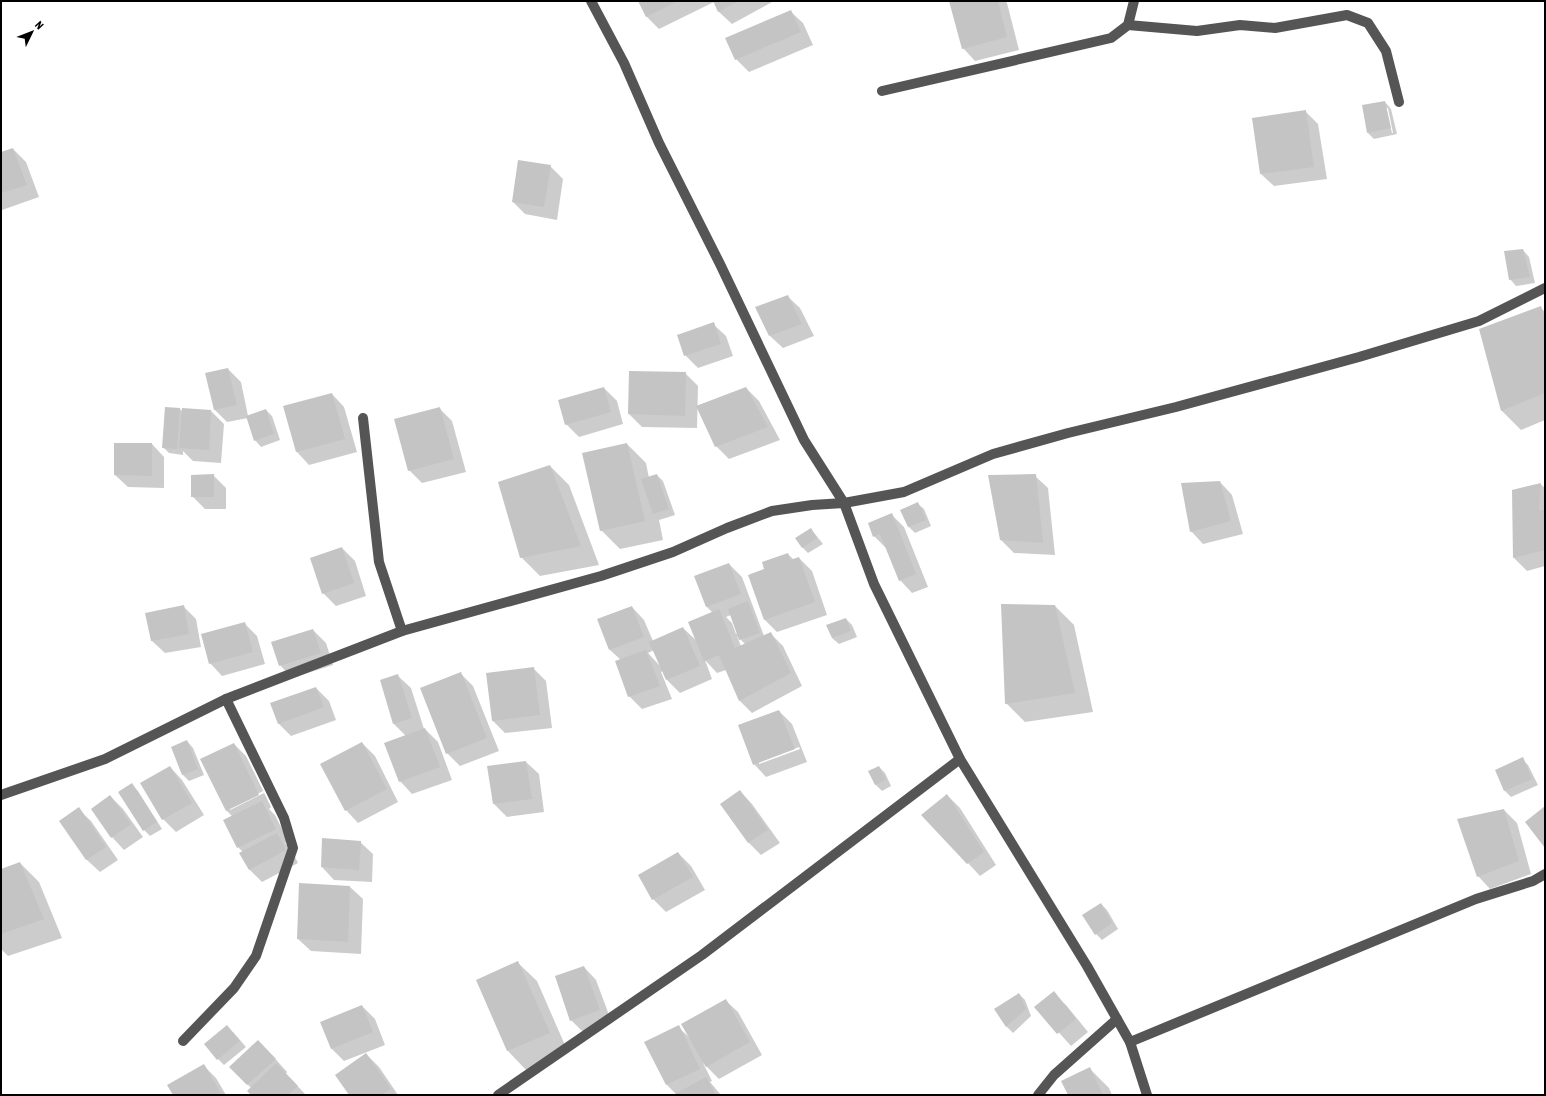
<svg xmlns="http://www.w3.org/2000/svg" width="1546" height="1096" font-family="'Asap Condensed',sans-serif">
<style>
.shadow{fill:#0003;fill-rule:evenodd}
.building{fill:#c4c4c4}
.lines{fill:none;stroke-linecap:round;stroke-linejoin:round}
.minor{stroke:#555;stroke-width:10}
</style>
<rect width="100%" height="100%" fill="#fff"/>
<g class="shadow">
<polygon points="639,1 774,1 732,24 719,12 714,2 659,29 646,16"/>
<polygon points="953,1 1005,1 1007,3 1019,50 975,61 963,48"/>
<polygon points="790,11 803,23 813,45 749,72 736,59"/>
<path d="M1385 102 1391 109 1397 134 1374 139 1368 133ZM1386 108H1388L1393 133H1392Z"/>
<polygon points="1305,111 1318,124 1327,179 1274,186 1261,174"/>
<polygon points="13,149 26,162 39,197 2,210 1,153"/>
<polygon points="550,166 563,179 557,220 525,214 513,202"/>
<polygon points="1523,250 1529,257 1535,283 1516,286 1510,279"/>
<polygon points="787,296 800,308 814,336 783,348 770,336"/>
<polygon points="1540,307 1545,312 1545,420 1521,430 1502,411 1480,330"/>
<polygon points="713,324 726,336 733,356 698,368 685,355"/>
<polygon points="228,369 241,382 248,416 266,410 272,416 280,440 261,447 255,440 248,418 227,422 215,410"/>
<polygon points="630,372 685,373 698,386 697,428 642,427 629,414"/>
<polygon points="604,388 617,401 623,424 579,437 566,424"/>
<polygon points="746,388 759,401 780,440 729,459 716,446"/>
<polygon points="332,394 344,407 357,452 309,465 297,452 284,407"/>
<polygon points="180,409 182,411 211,411 224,424 221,463 193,461 183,451 183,455 169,453 163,447"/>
<polygon points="440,409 452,421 466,472 422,483 409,470"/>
<polygon points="152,444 164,457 164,488 128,487 115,475"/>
<polygon points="627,444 646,463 649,478 657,475 663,481 675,515 659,520 663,540 620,549 601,530"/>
<polygon points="550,466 569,485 599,565 540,576 521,557"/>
<polygon points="213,475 226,488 226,509 205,509 192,496"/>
<polygon points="1035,476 1048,488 1055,555 1014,553 1001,540"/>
<polygon points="1220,482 1232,495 1243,534 1203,544 1191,531"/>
<polygon points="1540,484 1545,488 1545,566 1527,571 1514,558 1513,491"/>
<polygon points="917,503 924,509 931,526 915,533 909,527 902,510"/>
<polygon points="891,514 904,527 928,587 912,593 900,580 887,549 874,536"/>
<polygon points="811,529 823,544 808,553 802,547"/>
<polygon points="342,548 355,561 366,596 336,606 323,593"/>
<polygon points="788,554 794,560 799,558 812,571 827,615 777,632 765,620 766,569"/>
<path d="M729 564 742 577 764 636 770 633 783 646 802 686 752 713 740 701 726 670 717 673 705 660 712 679 680 693 667 680 663 671 661 672 672 699 642 709 629 696 621 660 610 650 598 620 632 607 644 620 653 641 683 628 697 641 713 613 707 607 695 577ZM731 615 738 633 736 634 732 623 726 617ZM737 636 745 644 741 646ZM654 650 660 666 648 653Z"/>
<polygon points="183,606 196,619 201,647 165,653 152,641"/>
<polygon points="1055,606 1074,625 1093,712 1025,722 1006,703"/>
<polygon points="846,619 852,625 857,637 839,644 832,638"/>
<polygon points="244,623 257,636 265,664 222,676 210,663"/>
<polygon points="313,630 326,643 333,665 292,678 280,665"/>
<polygon points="534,669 546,681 552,728 505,733 492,720"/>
<polygon points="460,673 473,686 499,751 460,766 447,753"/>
<polygon points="398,676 411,688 424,729 425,729 438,742 452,780 412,794 400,781 406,736 394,724"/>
<polygon points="316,688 329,701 336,720 291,736 278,723"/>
<path d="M779 711 792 724 807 762 766 777 754 764ZM799 747 800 749 759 764V762Z"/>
<polygon points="187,741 193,748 204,775 189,781 183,775"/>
<polygon points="362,743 375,756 398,802 358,823 346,810"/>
<path d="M234 744 246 756 271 807 269 809 275 815 288 841 285 843 290 847 298 863 262 882 249 869 243 852 238 847 233 817 226 810ZM263 791 264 793 230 810V808Z"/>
<polygon points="1522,759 1528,765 1538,785 1511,797 1505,791 1496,770"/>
<polygon points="526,762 539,774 544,812 507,817 494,804"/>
<polygon points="170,767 182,780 204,815 176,832 163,819"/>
<polygon points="879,767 885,773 891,786 882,791 876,785 869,772"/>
<polygon points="132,785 138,791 162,829 150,836 144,830"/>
<polygon points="740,791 752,804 780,843 761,855 749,843 722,804"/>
<polygon points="947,795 960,808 996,865 980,876 968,863"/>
<polygon points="110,796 123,809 143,837 124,850 112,837"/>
<polygon points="78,809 91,821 118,860 100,872 87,860 60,821"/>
<polygon points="1504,810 1517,823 1531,874 1490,889 1478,876"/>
<polygon points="323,839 360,842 373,854 372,882 334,880 322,867"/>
<polygon points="678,853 691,866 705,890 666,912 653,899"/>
<polygon points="20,863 39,882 62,938 8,956 1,949 1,870"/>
<polygon points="300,884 350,887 363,899 361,954 311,951 298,939"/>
<polygon points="1101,904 1107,910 1118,929 1102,940 1096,934"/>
<polygon points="518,963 537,981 568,1052 526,1070 508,1051"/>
<polygon points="584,967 596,980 612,1023 584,1033 571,1020"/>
<polygon points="1053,993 1066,1005 1088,1032 1071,1046 1036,1007"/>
<polygon points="1019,994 1025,1000 1031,1016 1013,1033 1007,1027 995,1009"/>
<polygon points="725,1000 738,1012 762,1055 719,1079 703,1063 712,1081 710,1082 721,1095 675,1095 676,1094 667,1085 678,1027 689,1037"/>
<polygon points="362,1006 375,1019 385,1045 344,1061 331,1048"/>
<polygon points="233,1032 246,1047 224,1065 218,1059"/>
<polygon points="271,1054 287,1072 286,1074 306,1095 252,1095 251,1088 231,1067"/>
<polygon points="366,1054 379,1067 398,1095 350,1095"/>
<polygon points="203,1065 216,1078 226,1095 174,1095"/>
<polygon points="1090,1069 1109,1088 1112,1095 1069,1095"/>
</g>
<g class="building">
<polygon points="638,1 678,1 646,17"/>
<polygon points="713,1 739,1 718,12"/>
<polygon points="949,1 998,1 1007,37 962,49"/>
<polygon points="791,10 801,32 735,60 725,38"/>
<polygon points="1385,101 1391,128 1367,133 1362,105"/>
<polygon points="1306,110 1314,167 1260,174 1252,118"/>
<polygon points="13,148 27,185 1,193 1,152"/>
<polygon points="518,160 551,165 544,207 512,202"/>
<polygon points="1523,249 1530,277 1509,280 1504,251"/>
<polygon points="788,295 802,324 769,336 755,307"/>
<polygon points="1541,306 1545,318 1545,393 1501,411 1479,329"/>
<polygon points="714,322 721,344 684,356 677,335"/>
<polygon points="228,368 237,405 214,410 205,373"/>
<polygon points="629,371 686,372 685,416 628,414"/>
<polygon points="604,387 611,412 565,425 558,400"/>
<polygon points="746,387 768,427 715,447 696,406"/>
<polygon points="332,393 345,439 296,452 283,406"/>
<polygon points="165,407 180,408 177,449 162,448"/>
<polygon points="440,407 454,459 408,471 394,419"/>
<polygon points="182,408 211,410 209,450 179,448"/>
<polygon points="266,409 274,434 254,441 246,416"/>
<polygon points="114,443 152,443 152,476 114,475"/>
<polygon points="627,443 645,521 600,531 582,453"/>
<polygon points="550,465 581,546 520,558 498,482"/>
<polygon points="214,474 214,497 191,497 191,475"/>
<polygon points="657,474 669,509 653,514 641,479"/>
<polygon points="1036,474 1043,543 1000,540 988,475"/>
<polygon points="1220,481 1231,521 1190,532 1181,483"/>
<polygon points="1541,483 1539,510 1545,510 1545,550 1513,558 1512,490"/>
<polygon points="918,502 926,520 908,527 900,510"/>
<polygon points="892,513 916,574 899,581 880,534 873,537 868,523"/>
<polygon points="811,528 817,538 802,548 795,538"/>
<polygon points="342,547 354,583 322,594 310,558"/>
<polygon points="788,553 790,560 799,557 815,602 764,620 748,575 764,569 762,562"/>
<polygon points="729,563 741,594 706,607 694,576"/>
<polygon points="748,601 760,633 739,640 728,609"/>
<polygon points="1001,604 1055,605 1075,693 1005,704"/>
<polygon points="184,605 189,634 151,641 145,613"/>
<polygon points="632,606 644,637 609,650 597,619"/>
<polygon points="719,609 735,648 771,632 791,673 739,701 719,655 704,661 688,622"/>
<polygon points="846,618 851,631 832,638 826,625"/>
<polygon points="245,622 253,652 209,664 201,634"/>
<polygon points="683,627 700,666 666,680 649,642"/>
<polygon points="313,629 321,653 279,666 271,642"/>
<polygon points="646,650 660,686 628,697 615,661"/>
<polygon points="534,667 540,715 492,721 486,673"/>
<polygon points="461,672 487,738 446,754 420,688"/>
<polygon points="398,674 412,718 393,724 380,680"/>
<polygon points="316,687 324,707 278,724 270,703"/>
<polygon points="779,710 795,749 753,765 738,725"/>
<polygon points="425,728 440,767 399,782 384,743"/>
<polygon points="187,740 198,769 182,775 171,747"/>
<polygon points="362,742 387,789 345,811 320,764"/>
<polygon points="234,743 259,795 226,811 200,759"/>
<polygon points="1523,757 1532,779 1504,791 1495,770"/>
<polygon points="526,761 532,799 493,804 487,766"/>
<polygon points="170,766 192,803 162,820 140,783"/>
<polygon points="879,766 886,780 875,785 868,771"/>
<polygon points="132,783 157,822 143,831 118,792"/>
<polygon points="740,790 768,830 748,843 720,804"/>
<polygon points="947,794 984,852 967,864 921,815"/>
<polygon points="110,795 131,824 111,838 91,809"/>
<polygon points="262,801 276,829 237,848 223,820"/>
<polygon points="1545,806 1545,848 1525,822"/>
<polygon points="79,807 106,847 86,860 59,821"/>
<polygon points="1504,809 1519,861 1477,877 1457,819"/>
<polygon points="277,833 286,850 249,870 239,853"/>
<polygon points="322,838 361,841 359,870 321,867"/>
<polygon points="678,852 693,877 652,900 638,875"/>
<polygon points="20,862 44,919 1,934 1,869"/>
<polygon points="299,883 350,886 348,942 297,939"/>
<polygon points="1101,903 1112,923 1095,935 1082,915"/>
<polygon points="518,961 550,1033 507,1051 476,980"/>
<polygon points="584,966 600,1010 570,1021 555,976"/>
<polygon points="1054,991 1076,1019 1057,1034 1034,1007"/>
<polygon points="1019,993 1026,1009 1006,1027 994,1009"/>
<polygon points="726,999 750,1042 706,1067 681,1024"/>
<polygon points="362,1005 373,1032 331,1049 320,1022"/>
<polygon points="227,1025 240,1041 217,1060 204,1044"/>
<polygon points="679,1025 700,1069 666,1085 644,1042"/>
<polygon points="258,1040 276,1059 247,1085 229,1067"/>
<polygon points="366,1053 391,1089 382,1095 349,1095 335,1075"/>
<polygon points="276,1063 298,1086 288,1095 251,1095 247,1091"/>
<polygon points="204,1064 222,1095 173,1095 167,1085"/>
<polygon points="1090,1067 1103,1095 1068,1095 1061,1081"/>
<polygon points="706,1077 716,1095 673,1095"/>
</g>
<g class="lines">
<g class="minor">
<polyline points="591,1 624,63 659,143 720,264 804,440 844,503 874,584 960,759 1087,966 1130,1042 1147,1095"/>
<polyline points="1128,25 1197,31 1240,25 1275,28 1347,15 1368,23 1386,51 1399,102"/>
<polyline points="882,91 1111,38 1128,25 1134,1"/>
<polyline points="363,418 379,562 402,631"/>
<polyline points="1,795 105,759 226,699 402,631 601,576 673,552 727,528 772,511 812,505 844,503 904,492 993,454 1068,433 1176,407 1359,357 1479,321 1545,288"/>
<polyline points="183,1041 234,988 256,956 293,848 284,818 226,699"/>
<polyline points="1130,1042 1476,899 1533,881 1545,874"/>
<polyline points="498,1095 702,955 960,759"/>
<polyline points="1038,1095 1054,1075 1117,1019"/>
</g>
</g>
<rect width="1546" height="1096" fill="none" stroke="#000000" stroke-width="4"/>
<g transform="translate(32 32) rotate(47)" stroke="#ffffff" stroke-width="3" paint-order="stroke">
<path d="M0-3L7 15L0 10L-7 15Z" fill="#000000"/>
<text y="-6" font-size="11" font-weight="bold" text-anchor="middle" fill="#000000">N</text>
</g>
</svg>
